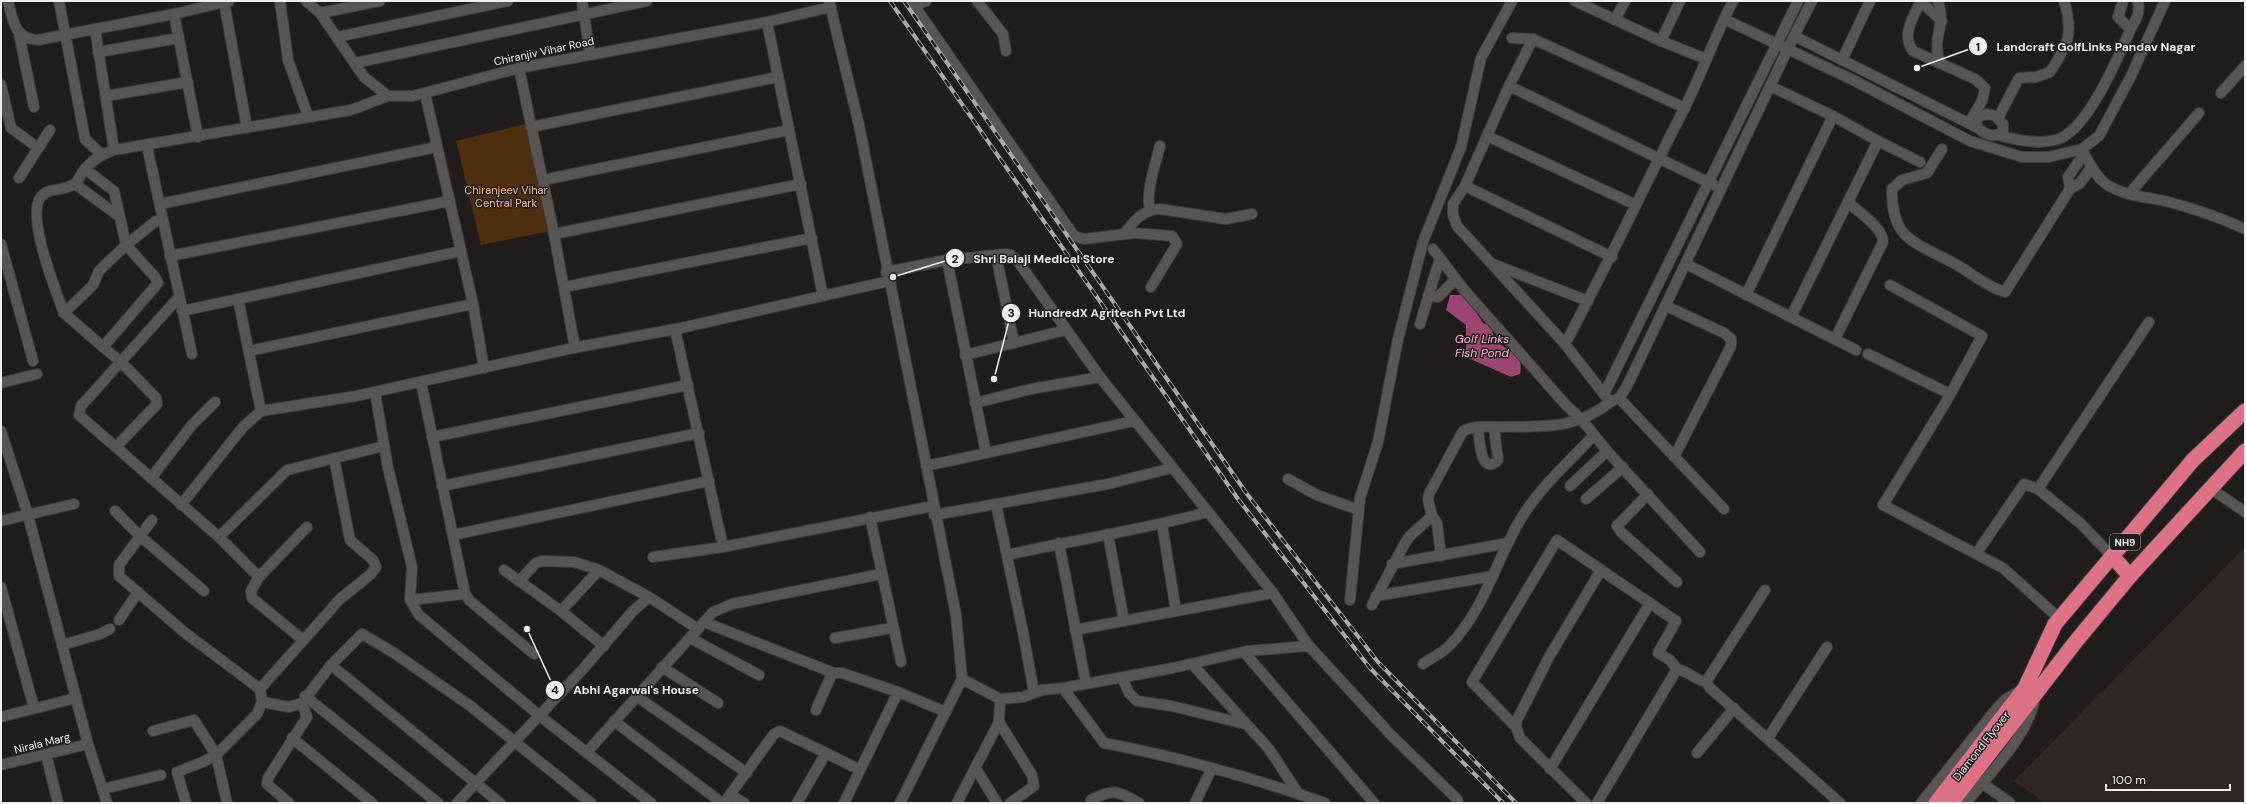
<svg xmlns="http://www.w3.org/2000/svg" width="2246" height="804" font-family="'DM Sans',sans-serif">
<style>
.built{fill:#302624}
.green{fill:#4e2f0f}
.water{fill:#9b4670}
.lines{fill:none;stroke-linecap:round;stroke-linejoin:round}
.minor-casing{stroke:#3d3a3a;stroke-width:12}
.highway-casing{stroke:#3d3a3a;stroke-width:17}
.minor{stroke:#595554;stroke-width:10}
.highway{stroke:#dd7185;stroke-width:15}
.rail-casing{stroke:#aca9a9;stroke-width:4}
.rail{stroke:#211d1d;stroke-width:2.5;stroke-dasharray:8;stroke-linecap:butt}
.labels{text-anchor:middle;stroke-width:3;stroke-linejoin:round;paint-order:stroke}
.shield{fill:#211d1d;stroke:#b2afaf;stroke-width:1}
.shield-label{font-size:10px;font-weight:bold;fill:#f0eded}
.street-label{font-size:11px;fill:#f0eded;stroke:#211d1d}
.park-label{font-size:11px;fill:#f5bd8a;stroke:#211d1d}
.water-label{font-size:12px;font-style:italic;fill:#fdb5d4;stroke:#211d1d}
.leader{fill:none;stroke:#f0eded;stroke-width:1.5}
.callout-dot{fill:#f0eded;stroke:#211d1d;stroke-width:1.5}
.mark-label{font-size:12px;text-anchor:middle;font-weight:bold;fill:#111}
.callout-label{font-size:12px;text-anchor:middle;font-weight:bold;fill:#f0eded;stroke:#211d1d;stroke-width:3;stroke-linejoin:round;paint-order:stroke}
</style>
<rect width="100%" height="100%" fill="#211d1d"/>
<polygon class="built" points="2245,547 2245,803 2045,803 2014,781"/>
<polygon class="green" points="525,124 551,231 481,245 456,141"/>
<path class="water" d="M1450 295H1465L1483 323 1491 326C1492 330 1493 335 1495 338 1505 353 1525 351 1520 374L1511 377 1466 357V325L1446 310Z"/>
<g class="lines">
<defs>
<g id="minor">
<path d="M8 1C13 20 14 39 38 40L174 14 229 1"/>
<polyline points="59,1 85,139 101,154"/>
<polyline points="280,1 288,60 308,116"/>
<polyline points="306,1 320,13 364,77 388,96 413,96 519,68 767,22 831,7"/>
<polyline points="582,1 590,53"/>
<polyline points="829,1 859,125 956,615 962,679 900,803"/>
<polyline points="911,1 1074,236 1084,239 1134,233 1172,236 1177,244 1151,287"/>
<polyline points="977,1 1003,34 1006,51"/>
<polyline points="1575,1 1661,41 1706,59"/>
<polyline points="1920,1 1942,21"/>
<path d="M1921 1C1913 17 1901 35 1913 51L1975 79 1985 88 1982 101 1969 123"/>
<path d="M1938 1C1947 26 1931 36 1940 63"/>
<path d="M2123 1 2118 17 2127 26H2132C2138 18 2140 11 2138 1"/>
<polyline points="224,2 247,128"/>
<polyline points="914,6 926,1"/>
<polyline points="320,13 380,1"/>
<polyline points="174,14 198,137"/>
<polyline points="1724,19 1853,80 1970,141 2022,157 2049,157 2082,149 2099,136 2131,76 2165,1"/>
<polyline points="1615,20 1625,1"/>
<polyline points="767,22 823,296"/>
<polyline points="95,29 114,150"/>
<polyline points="19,34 34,107"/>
<polyline points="1794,36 1978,128"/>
<polyline points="337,37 508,1"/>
<polyline points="1512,38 1533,39"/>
<polyline points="1661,41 1680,1"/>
<polyline points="98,52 179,38"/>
<polyline points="1842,60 1870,1"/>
<polyline points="355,63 647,1"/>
<polyline points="519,68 554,234 575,348"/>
<polyline points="1,85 11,128 38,148"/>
<polyline points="1509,86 1714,185"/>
<polyline points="1770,86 1833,116 1878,141 1791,317"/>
<polyline points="425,93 473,304 484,368"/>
<polyline points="2221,93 2245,66"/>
<polyline points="106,96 188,82"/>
<polyline points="1685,108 1533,39 1509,86 1465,186 1453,204 1453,215 1457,226 1565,344 1607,398 1612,401 1619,398 1627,386 1794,36 1812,1"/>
<path d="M1988 114 1995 116 2003 124V132C1994 138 1986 135 1978 128L1976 121 1979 116Z"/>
<path d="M1998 118 2019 78 2036 77 2050 72C2068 45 2074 33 2064 1"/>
<polyline points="531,127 778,77"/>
<path d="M1998 135C2016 140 2042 146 2061 138 2090 125 2119 55 2132 26"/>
<polyline points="1487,136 1636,205"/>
<polyline points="1878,141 1920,162"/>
<polyline points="147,146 192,354"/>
<path d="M1942 149 1927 173 1902 180 1892 189C1892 203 1893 219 1902 231 1912 245 1942 256 1957 265 1973 274 1987 287 2005 292L2070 189 2080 183 2091 168"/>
<path d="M2082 149C2088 162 2096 178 2109 186 2126 196 2146 197 2165 201 2193 208 2219 217 2245 229"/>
<polyline points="85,169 114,191 120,217"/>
<polyline points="19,178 50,130"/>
<polyline points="543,180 789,130"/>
<polyline points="75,184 120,217 126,245 155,277 158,283 103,347 115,357"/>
<polyline points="1465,186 1612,257"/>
<polyline points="2070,189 2068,177 2084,154"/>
<polyline points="2129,194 2199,113"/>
<polyline points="160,204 437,147"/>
<path d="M1150 209C1145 193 1156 163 1160 146"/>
<path d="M156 221 126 245 99 271 93 285 64 313C56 292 27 218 40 198 48 186 66 192 76 183 79 179 81 174 84 170 92 160 102 154 114 150L351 110 388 96"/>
<polyline points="554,234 801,184"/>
<path d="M1124 234C1134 221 1142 210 1160 209L1226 219 1252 214"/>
<polyline points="1,244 33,361"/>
<polyline points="1433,249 1465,291 1566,405 1582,420 1607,451 1700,552"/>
<polyline points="996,255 1014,343"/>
<polyline points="170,256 450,201"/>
<polyline points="947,260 986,453"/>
<polyline points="1493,264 1588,301"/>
<polyline points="1686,264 1856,350"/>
<polyline points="886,272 947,260 1005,254 1011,255 1017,260 1100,377 1273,593 1309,646 1391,735 1457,799 1458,803"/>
<polyline points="1890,285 1982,336 1946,402 1883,505 2003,568 2060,619"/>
<polyline points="564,287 812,238"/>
<polyline points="1746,295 1833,116"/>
<polyline points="1428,296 1438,297 1456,279"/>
<polyline points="179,297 81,406 79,415 219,537 259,577 307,527"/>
<polyline points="238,299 261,411 356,396 573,348 681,328 889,281"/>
<polyline points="1666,306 1724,333 1731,339 1731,346 1674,457"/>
<polyline points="182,311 461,251"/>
<polyline points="64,313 103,347"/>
<polyline points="1420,324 1440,258"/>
<polyline points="675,329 723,547"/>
<path d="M1835 339 1883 242C1883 227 1858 212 1848 202"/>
<path d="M1565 344C1607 266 1644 187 1684 109 1702 73 1715 36 1733 1"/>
<polyline points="249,351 473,304"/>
<polyline points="1868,354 1950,394"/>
<polyline points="965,355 1066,330"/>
<polyline points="421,382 465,594 470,601 534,654"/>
<polyline points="1,383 37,374"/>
<polyline points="375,392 388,468 412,567 410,600 419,615 540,716 651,803"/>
<polyline points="1604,394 1798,1"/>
<polyline points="1619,398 1724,509"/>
<polyline points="975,403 1031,389 1100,377"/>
<path d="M1478 427C1479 436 1480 478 1498 460L1494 427"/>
<polyline points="1,431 28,515 88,744 107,803"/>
<polyline points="432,437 688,385"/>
<polyline points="116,447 157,404 156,398 121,362"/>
<polyline points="926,466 1134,421"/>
<polyline points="151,478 192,425 215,402"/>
<polyline points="1288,479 1317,495 1359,510"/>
<polyline points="442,486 699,433"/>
<polyline points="1570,486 1607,451"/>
<polyline points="2210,488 2245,512"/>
<polyline points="1648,494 1617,526 1621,532 1677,582"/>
<polyline points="1586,499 1623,467"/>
<polyline points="996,504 1023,632 1034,693"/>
<polyline points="181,505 243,427 261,411"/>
<polyline points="115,511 140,536 204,591"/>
<polyline points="934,515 1108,484 1172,468"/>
<polyline points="1432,516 1437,523 1441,556"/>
<polyline points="870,517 901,662"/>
<polyline points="152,520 119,565 119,576 184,632 260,689"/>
<polyline points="1,521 74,504"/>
<polyline points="1162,524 1176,611"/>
<polyline points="1108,534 1124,621"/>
<polyline points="453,535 709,481"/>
<polyline points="219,537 287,470 384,446"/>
<polyline points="1059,543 1086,684"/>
<polyline points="1976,554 2024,484 2038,489"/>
<path d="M1007 555C1074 540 1142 530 1208 512"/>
<polyline points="2112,556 2080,523 2038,489 2149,322"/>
<polyline points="653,557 723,547 933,506"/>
<polyline points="1392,564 1508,543"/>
<polyline points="504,570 561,611 604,646"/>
<polyline points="259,577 251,591 252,598 303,640"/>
<polyline points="519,581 536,563 542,561 574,562 599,570 649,597 698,629"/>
<polyline points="1,587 34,708"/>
<polyline points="1765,590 1706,682 1710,688 1840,803"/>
<polyline points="1376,596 1493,576"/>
<polyline points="410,600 465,594"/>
<polyline points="1350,600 1360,498 1378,442 1398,339 1423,242 1461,147 1481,58 1512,1"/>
<path d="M1372 605 1405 543 1410 536 1432 516 1428 500 1429 494 1463 431C1474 425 1487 427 1499 427 1545 426 1573 431 1612 401"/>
<polyline points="561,611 599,570"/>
<polyline points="119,620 138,592"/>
<polyline points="704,622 834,673"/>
<polyline points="1075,630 1273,593"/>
<polyline points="690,638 759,675"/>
<polyline points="835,638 892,628"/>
<polyline points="62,645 100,634 110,629"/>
<polyline points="1244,652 1374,803"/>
<polyline points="1192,664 1269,749 1298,793"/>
<path d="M1423 664C1431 658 1443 653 1450 645 1485 609 1496 559 1522 517 1541 486 1569 462 1594 435"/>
<polyline points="331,665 500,803"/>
<polyline points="662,667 718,703"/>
<polyline points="1122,678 1129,693 1137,701 1172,706 1245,724"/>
<polyline points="962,679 1000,699 1023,697 1042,690 1063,688 1173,668 1247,651 1309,646"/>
<path d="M1063 688 1104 743C1179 757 1253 778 1325 803"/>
<polyline points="305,696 438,803"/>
<polyline points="636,696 747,773"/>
<polyline points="262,702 289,707 302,703 331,665 362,634 394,653 469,705 591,803"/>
<polyline points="816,710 831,676 834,673 842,673 898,692 946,712"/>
<polyline points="1,717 76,698"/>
<polyline points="614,721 722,803"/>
<polyline points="999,722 1032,775 1034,786 1010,803"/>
<polyline points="1516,727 1472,682 1557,540 1676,621 1658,653 1670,660 1677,669"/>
<polyline points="153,731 194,720 216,755 227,803"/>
<polyline points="292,738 372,803"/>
<polyline points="1768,738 1827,647"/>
<polyline points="587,752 713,612 732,604 881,574"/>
<polyline points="1697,753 1734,708"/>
<polyline points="46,754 58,803"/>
<polyline points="1,765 88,744"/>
<polyline points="976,769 997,803"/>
<polyline points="1550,769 1650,603"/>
<polyline points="1982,783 2010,803"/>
<polyline points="103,789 161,775"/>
<polyline points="731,795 744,803"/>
<path d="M1091 800C1113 788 1118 791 1139 803"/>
<polyline points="186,803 177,772 203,762 216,755 257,714 262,702 260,689 340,599 371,574 376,567 373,560 350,540 334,458"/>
<polyline points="289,803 267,784 268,778 307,717 302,703"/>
<polyline points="457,803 584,668 633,611 649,597"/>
<polyline points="724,803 774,734 780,731 826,753"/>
<polyline points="797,803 826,753 860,770"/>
<polyline points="844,803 898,692"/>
<polyline points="957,803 999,722 1000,699"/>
<polyline points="1195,803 1212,768"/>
<polyline points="1586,803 1520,738 1516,727 1517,720 1549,657 1601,570"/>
<path d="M1597 803 1677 669C1688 671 1695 680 1706 682"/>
<polyline points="1921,803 1997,708 2006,699 2020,691"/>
<path d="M1966 803C1990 772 2029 736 2035 697"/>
</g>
<g id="highway">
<polyline points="2112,556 2130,576"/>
<polyline points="1936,803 2025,688 2055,624 2193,460 2245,411"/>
<polyline points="1951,803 2077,640 2130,576 2245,451"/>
</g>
</defs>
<use href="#minor" class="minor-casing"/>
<use href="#highway" class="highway-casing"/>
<use href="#minor" class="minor"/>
<use href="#highway" class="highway"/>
<defs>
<g id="rail">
<polyline points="890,1 1238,499 1370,668 1503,803"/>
<polyline points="904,1 1247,494 1378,662 1516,803"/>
</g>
</defs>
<use href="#rail" class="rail-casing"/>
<use href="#rail" class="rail"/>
</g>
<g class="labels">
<rect class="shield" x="2110" y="534" width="30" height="16" rx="3"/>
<g class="shield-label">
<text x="2125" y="546">NH9</text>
</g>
<g class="street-label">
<text transform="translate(544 51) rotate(-12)" y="4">Chiranjiv Vihar Road</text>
<text transform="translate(42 743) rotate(-14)" y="4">Nirala Marg</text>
<text transform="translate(1981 746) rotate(-52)" y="4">Diamond Flyover</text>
</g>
<g class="park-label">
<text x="506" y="194">Chiranjeev Vihar<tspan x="506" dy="13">Central Park</tspan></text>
</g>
<g class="water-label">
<text x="1482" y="343">Golf Links<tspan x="1482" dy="14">Fish Pond</tspan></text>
</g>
</g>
<path class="leader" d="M1917 68L1978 46M893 277L955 258M994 379L1011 313M527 629L555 690"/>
<g class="callout-dot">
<circle cx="1917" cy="68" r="4"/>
<circle cx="893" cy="277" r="4"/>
<circle cx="994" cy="379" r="4"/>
<circle cx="527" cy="629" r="4"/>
<circle cx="1978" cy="46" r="10"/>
<circle cx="955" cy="258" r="10"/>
<circle cx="1011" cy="313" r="10"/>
<circle cx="555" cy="690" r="10"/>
</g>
<g class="mark-label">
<text x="1978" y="51">1</text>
<text x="955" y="263">2</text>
<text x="1011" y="317">3</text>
<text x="555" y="694">4</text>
</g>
<g class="callout-label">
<text x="2096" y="51">Landcraft GolfLinks Pandav Nagar</text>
<text x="1044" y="263">Shri Balaji Medical Store</text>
<text x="1107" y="317">HundredX Agritech Pvt Ltd</text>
<text x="636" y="694">Abhi Agarwal's House</text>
</g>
<rect width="2246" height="804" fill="none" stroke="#f0eded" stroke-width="4"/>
<path d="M2106 784v6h124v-6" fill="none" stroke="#f0eded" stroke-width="2"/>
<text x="2112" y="784" font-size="12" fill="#f0eded" stroke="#211d1d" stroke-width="3" paint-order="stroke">100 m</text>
</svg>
